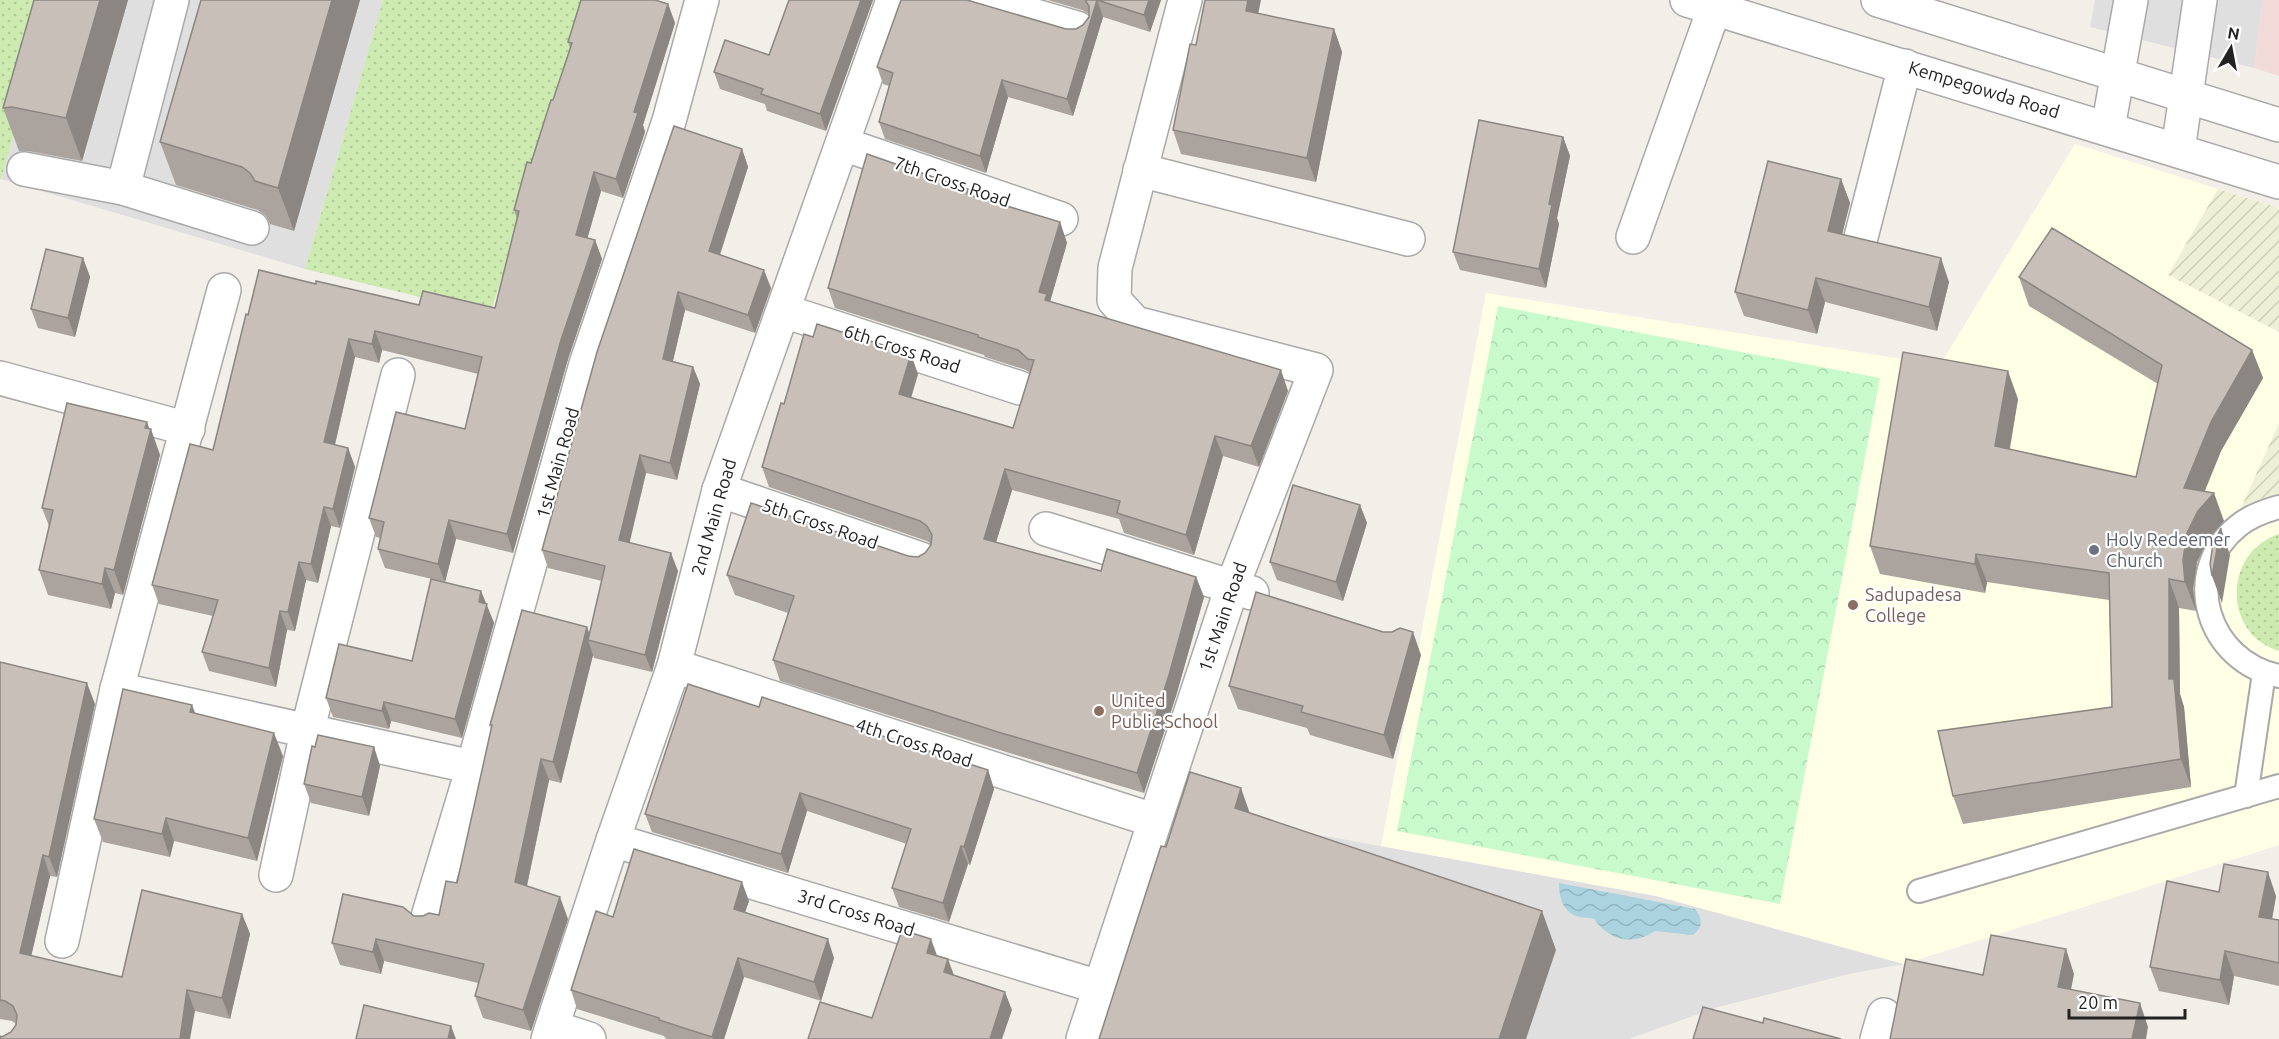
<svg xmlns="http://www.w3.org/2000/svg" width="2279" height="1039" font-family="Ubuntu,sans-serif">
<style>
.residential{fill:#e0dfdf}
.commercial{fill:#f2dad9}
.education{fill:#ffffe5}
.farmland{fill:url(#farmland-furrows)}
.grass{fill:url(#grass-dots)}
.park{fill:url(#park-crowns)}
.water{fill:url(#water-waves)}
.lines{fill:none;stroke-linecap:round;stroke-linejoin:round}
.service-casing{stroke:#a9a9a9;stroke-width:26}
.minor-casing{stroke:#a9a9a9;stroke-width:36}
.tertiary-casing{stroke:#a9a9a9;stroke-width:36}
.service{stroke:#fff;stroke-width:22}
.minor{stroke:#fff;stroke-width:33}
.tertiary{stroke:#fff;stroke-width:33}
.wall{fill:#aba49e}
.shaded-wall{fill:#8b8681}
.building{fill:#c7bfb8;stroke:#8b8681;stroke-width:1.5}
.worship-dot{fill:#6b7280;stroke:#fff;stroke-width:2}
.education-dot{fill:#8d6e63;stroke:#fff;stroke-width:2}
.labels{text-anchor:middle;stroke-width:4.5;stroke-linejoin:round;paint-order:stroke}
.street-label{font-size:18px;fill:#222;stroke:#fff}
.worship-label{font-size:18px;fill:#5b616d;stroke:#fff;text-anchor:start}
.education-label{font-size:18px;fill:#785e54;stroke:#fff;text-anchor:start}
</style>
<defs>
<pattern id="farmland-furrows" width="10" height="10" patternUnits="userSpaceOnUse" patternTransform="scale(1.5)"><rect width="10" height="10" fill="#eef0d5"/><path d="M-1 1l2-2M0 10L10 0M9 11l2-2" fill="none" stroke="#ccceb7"/></pattern>
<pattern id="grass-dots" width="8" height="8" patternUnits="userSpaceOnUse" patternTransform="scale(1.5)"><rect width="8" height="8" fill="#cdebb0"/><path d="M2 2h.1M6 6h.1" fill="none" stroke="#b0c997" stroke-width="1.8" stroke-linecap="round"/></pattern>
<pattern id="park-crowns" width="20" height="18" patternUnits="userSpaceOnUse" patternTransform="scale(1.5)"><rect width="20" height="18" fill="#c8facc"/><path d="M2 6a3 3 0 1 1 6 0M12 15a3 3 0 1 1 6 0" fill="none" stroke="#acd6af"/></pattern>
<pattern id="water-waves" width="16" height="10" patternUnits="userSpaceOnUse" patternTransform="scale(1.5)"><rect width="16" height="10" fill="#aad3df"/><path d="M0 5q4-4 8 0t8 0" fill="none" stroke="#92b5bf"/></pattern>
</defs>
<rect width="100%" height="100%" fill="#f2efe9"/>
<g class="residential">
<polygon points="52,0 383,0 305,269 1,179"/>
<polygon points="2095,0 2263,0 2254,68 2090,27"/>
<polygon points="1264,825 1656,896 1904,964 1849,974 1718,1007 1629,1039 1192,1039"/>
</g>
<polygon class="commercial" points="2263,0 2279,0 2279,76 2254,68"/>
<polygon class="education" points="2075,144 2279,208 2279,845 1904,964 1656,896 1381,846 1486,293 1940,365"/>
<g class="farmland">
<polygon points="2218,189 2279,208 2279,332 2168,275"/>
<polygon points="2279,423 2279,494 2262,498 2241,508"/>
</g>
<g class="grass">
<polygon points="0,0 52,0 1,179 0,179"/>
<polygon points="383,0 593,0 490,314 305,269"/>
<path d="M2279 534V651C2222 634 2223 552 2279 534Z"/>
</g>
<polygon class="park" points="1498,306 1880,378 1780,904 1397,831"/>
<path class="water" d="M1559 883 1695 909C1703 919 1703 927 1693 935L1655 931C1632 946 1610 941 1594 919 1589 917 1584 918 1579 917 1563 913 1559 898 1559 883Z"/>
<g class="lines">
<defs>
<g id="service">
<path d="M2279 507C2264 511 2250 516 2238 526 2179 573 2208 662 2279 676"/>
<polyline points="2246,796 2264,673"/>
<polyline points="1919,891 2279,786"/>
</g>
<g id="minor">
<polyline points="980,0 1077,28"/>
<polyline points="2108,128 2131,0"/>
<polyline points="843,144 1061,219"/>
<polyline points="2178,150 2200,0"/>
<polyline points="24,169 123,188 172,0"/>
<polyline points="1140,170 1408,239"/>
<polyline points="123,188 252,228"/>
<polyline points="1633,237 1714,9"/>
<polyline points="1861,237 1905,66"/>
<polyline points="224,290 117,689 473,767 586,364 669,121 702,0"/>
<polyline points="784,311 1020,388"/>
<polyline points="0,378 188,429"/>
<polyline points="719,490 921,559"/>
<polyline points="1046,529 1252,593"/>
<polyline points="674,666 1153,820"/>
<polyline points="613,840 1099,987"/>
<polyline points="276,875 307,732 398,375"/>
<polyline points="427,920 473,767"/>
<polyline points="62,941 117,689"/>
<polyline points="552,1027 589,1039"/>
<polyline points="548,1039 613,840 674,666 719,490 893,0"/>
<polyline points="1083,1039 1232,587 1316,370 1135,323 1114,300 1115,268 1185,0"/>
<polyline points="1877,1039 1884,1015"/>
</g>
<g id="tertiary">
<polyline points="1687,0 2279,182"/>
<polyline points="1878,0 2279,125"/>
</g>
</defs>
<use href="#service" class="service-casing"/>
<use href="#minor" class="minor-casing"/>
<use href="#tertiary" class="tertiary-casing"/>
<use href="#service" class="service"/>
<use href="#minor" class="minor"/>
<use href="#tertiary" class="tertiary"/>
</g>
<g class="wall">
<polygon points="34,0 128,0 82,161 28,151 19,151 3,108"/>
<polygon points="201,0 360,0 294,231 270,224 266,216 258,210 176,185 160,142"/>
<polygon points="789,0 873,0 826,131 767,111 765,104 720,89 714,72 769,55"/>
<polygon points="1048,0 1161,0 1150,32 1103,17 1073,116 1008,97 986,173 885,139 879,122 889,86 883,84 877,67 969,1 1066,29 1076,29 1083,25 1089,17 1089,14 1082,10"/>
<polygon points="668,4 675,23 643,125 645,132 623,198 601,191 587,238 595,240 602,259 568,359 513,553 456,539 445,582 385,568 378,549 381,538 376,537 369,518 465,429 478,374 382,350 379,363 355,357 335,445 348,448 355,467 340,528 331,526 318,583 306,580 295,631 287,630 276,687 209,671 202,652 213,616 159,604 152,585 213,450 248,315 316,284 419,305 495,308 517,219 514,210 553,100 570,48 568,42"/>
<polygon points="1259,14 1334,29 1342,52 1316,182 1181,154 1173,130 1196,45"/>
<polygon points="1563,137 1570,156 1557,218 1559,224 1546,288 1460,270 1453,252"/>
<polygon points="742,149 748,167 720,255 771,288 755,333 685,310 673,361 693,367 700,384 677,480 646,473 629,543 678,571 652,672 594,658 593,655 561,783 549,780 527,886 568,919 531,1031 483,1018 475,996 478,983 384,961 381,974 340,965 332,943 414,916 439,915 457,883 491,728 490,725 587,627 589,634 602,581 548,568 542,550"/>
<polygon points="1841,179 1850,203 1842,234 1949,282 1937,331 1825,302 1817,334 1744,316 1735,292"/>
<polygon points="970,195 1060,222 1067,243 1050,301 1288,391 1259,467 1223,456 1194,555 1124,533 1119,519 1012,490 996,542 1101,571 1196,577 1204,597 1176,696 1144,793 1006,752 780,681 773,660 788,613 735,595 727,575 908,556 918,557 925,553 931,545 931,544 927,541 769,487 762,467 784,404 918,374 911,398 1013,428 1030,373 1026,370 985,357 984,355 835,308 828,288"/>
<polygon points="83,258 90,277 75,337 38,328 31,309"/>
<polygon points="2019,277 2252,350 2263,378 2221,451 2205,491 2224,521 2208,539 2197,562 2193,589 2196,611 2179,608 2180,694 2184,707 2191,787 1963,824 1953,796 2112,707 2109,600 1987,582 1985,593 1880,574 1870,546 2018,399 2010,449 2136,477 2158,384 2029,306"/>
<polygon points="147,422 160,455 123,595 115,593 111,609 48,595 39,570 49,526 42,508"/>
<polygon points="1360,505 1367,523 1343,601 1277,580 1270,562"/>
<polygon points="481,591 494,623 462,738 391,721 389,729 333,717 326,698 412,661"/>
<polygon points="1421,655 1393,759 1310,735 1307,728 1238,709 1229,686"/>
<polygon points="0,662 95,704 57,877 50,876 31,956 122,977 242,914 250,934 230,1019 195,1011 2,1037 11,1032 16,1024 12,1021 0,1019"/>
<polygon points="759,707 988,770 994,789 970,865 968,864 949,922 899,907 892,888 907,844 807,811 788,873 652,832 645,814"/>
<polygon points="195,713 283,756 257,861 174,841 170,857 103,842 94,819"/>
<polygon points="315,747 374,747 380,766 369,816 311,803 304,784"/>
<polygon points="2219,892 2276,896 2272,919 2279,920 2279,986 2234,976 2229,1005 2159,991 2150,967"/>
<polygon points="749,901 745,912 834,958 821,1001 744,977 724,1039 666,1039 664,1036 577,1009 571,990 613,917"/>
</g>
<g class="shaded-wall">
<polygon points="100,0 128,0 82,161 66,118"/>
<polygon points="332,0 360,0 294,231 278,188"/>
<polygon points="861,0 873,0 826,131 820,114"/>
<polygon points="1097,0 1103,17 1073,116 1067,99"/>
<polygon points="1149,0 1161,0 1150,32 1144,15"/>
<polygon points="1248,0 1261,0 1254,34 1246,11"/>
<polygon points="668,4 675,23 643,125 645,132 623,198 616,179 634,112"/>
<polygon points="1334,29 1342,52 1316,182 1307,158"/>
<polygon points="1002,80 1008,97 986,173 980,156"/>
<polygon points="1563,137 1570,156 1557,218 1559,224 1546,288 1539,269 1549,204"/>
<polygon points="742,149 748,167 715,269 709,251"/>
<polygon points="594,172 601,191 583,254 576,235"/>
<polygon points="1841,179 1850,203 1837,255 1828,231"/>
<polygon points="1060,222 1067,243 1050,302 1054,314 1039,292"/>
<polygon points="595,240 602,259 568,359 513,553 507,534 561,340"/>
<polygon points="83,258 90,277 75,337 68,318"/>
<polygon points="1941,258 1949,282 1937,331 1929,307"/>
<polygon points="764,270 771,288 755,333 748,315"/>
<polygon points="1816,278 1825,302 1817,334 1808,310"/>
<polygon points="678,292 685,310 669,377 663,359"/>
<polygon points="375,331 382,350 379,363 372,344"/>
<polygon points="349,339 355,357 331,461 324,442"/>
<polygon points="2252,350 2263,378 2221,451 2194,516 2184,488 2211,422"/>
<polygon points="911,354 918,374 906,414 899,394"/>
<polygon points="693,367 700,384 677,480 670,463"/>
<polygon points="1281,370 1288,391 1259,467 1251,446"/>
<polygon points="2008,371 2018,399 2005,474 1995,446"/>
<polygon points="147,422 150,432 151,429 160,455 123,595 114,570"/>
<polygon points="1215,436 1223,456 1194,555 1186,535"/>
<polygon points="348,448 355,467 340,528 333,509"/>
<polygon points="640,455 646,473 626,558 619,540"/>
<polygon points="1005,469 1012,490 991,559 984,539"/>
<polygon points="2214,493 2224,521 2208,539 2197,562 2193,589 2196,611 2185,582 2183,560 2187,533 2198,511"/>
<polygon points="1360,505 1367,523 1343,601 1336,582"/>
<polygon points="324,507 331,526 318,583 311,564"/>
<polygon points="449,520 456,539 445,582 438,564"/>
<polygon points="2221,528 2230,555 2222,603 2212,576"/>
<polygon points="671,553 678,571 652,672 645,655"/>
<polygon points="1976,554 1987,582 1985,593 1975,564"/>
<polygon points="299,562 306,580 295,631 288,612"/>
<polygon points="105,568 115,593 111,609 102,584"/>
<polygon points="1196,577 1204,597 1176,696 1144,793 1137,773"/>
<polygon points="2169,579 2179,608 2180,694 2184,707 2191,787 2181,759 2169,679"/>
<polygon points="481,591 494,623 462,738 455,719"/>
<polygon points="280,611 287,630 276,687 269,668"/>
<polygon points="587,627 592,641 588,640 593,655 561,783 553,762"/>
<polygon points="1413,632 1421,655 1393,759 1384,735"/>
<polygon points="87,683 95,704 57,877 49,857"/>
<polygon points="384,702 391,721 389,729 382,711"/>
<polygon points="192,705 201,728 190,712"/>
<polygon points="274,733 283,756 257,861 248,838"/>
<polygon points="374,747 380,766 369,816 362,797"/>
<polygon points="541,759 549,780 523,904 515,882"/>
<polygon points="988,770 994,789 970,865 964,847"/>
<polygon points="1241,788 1255,828 1235,808"/>
<polygon points="800,793 807,811 788,873 781,854"/>
<polygon points="166,818 174,841 170,857 162,834"/>
<polygon points="961,846 968,864 949,922 943,903"/>
<polygon points="43,855 50,876 27,974 20,953"/>
<polygon points="2268,872 2276,896 2268,942 2259,917"/>
<polygon points="742,882 749,901 740,927 734,909"/>
<polygon points="560,897 568,919 531,1031 523,1010"/>
<polygon points="1542,911 1556,950 1526,1039 1499,1039"/>
<polygon points="242,914 250,934 230,1019 222,998"/>
<polygon points="376,939 384,961 381,974 373,952"/>
<polygon points="828,939 834,958 821,1001 814,982"/>
<polygon points="931,939 938,958 927,953"/>
<polygon points="2066,949 2074,974 2067,1011 2058,987"/>
<polygon points="2225,951 2234,976 2229,1005 2220,980"/>
<polygon points="738,958 744,977 724,1039 713,1039 712,1037"/>
<polygon points="948,959 955,978 944,972"/>
<polygon points="187,990 195,1011 190,1039 180,1039"/>
<polygon points="1005,992 1012,1010 1002,1039 990,1039"/>
<polygon points="2140,1003 2148,1027 2146,1039 2132,1039"/>
<polygon points="451,1026 456,1039 448,1039"/>
</g>
<g class="building">
<polygon points="34,0 100,0 66,118 12,107 3,108"/>
<polygon points="201,0 332,0 278,188 255,181 250,173 242,167 160,142"/>
<polygon points="581,0 655,0 668,4 634,112 638,113 616,179 594,172 576,235 595,240 561,340 507,534 449,520 438,564 378,549 384,522 369,518 396,412 465,429 482,357 375,331 372,344 349,339 324,442 348,448 333,509 324,507 311,564 299,562 288,612 280,611 269,668 202,652 218,600 152,585 190,444 213,450 246,314 248,315 259,270 316,284 316,281 419,305 423,291 495,308 519,211 514,210 527,162 531,163 551,100 553,100 572,43 568,42"/>
<polygon points="789,0 861,0 820,114 761,94 763,89 714,72 725,40 769,55"/>
<polygon points="901,0 967,0 1066,29 1076,29 1083,25 1089,17 1089,6 1085,0 1149,0 1144,15 1097,0 1067,99 1002,80 980,156 879,122 893,73 877,67"/>
<polygon points="1205,0 1248,0 1246,11 1334,29 1307,158 1173,130 1190,44 1196,45"/>
<polygon points="1479,120 1563,137 1549,204 1552,205 1539,269 1453,252"/>
<polygon points="674,126 742,149 709,251 764,270 748,315 678,292 663,359 693,367 670,463 640,455 619,540 671,553 645,655 588,640 605,566 542,550 597,352"/>
<polygon points="867,154 968,189 967,194 1060,222 1039,292 1047,294 1045,300 1281,370 1251,446 1215,436 1186,535 1117,513 1120,501 1005,469 984,539 1101,571 1107,549 1196,577 1169,675 1137,773 998,732 773,660 794,596 727,575 751,503 908,556 918,557 925,553 931,545 932,535 927,526 920,521 762,467 781,403 784,404 804,334 813,337 817,324 911,354 899,394 1013,428 1034,360 1028,359 1018,350 978,337 978,335 828,288"/>
<polygon points="1768,161 1841,179 1828,231 1941,258 1929,307 1816,278 1808,310 1735,292"/>
<polygon points="2052,228 2252,350 2211,422 2184,488 2214,493 2198,511 2187,533 2183,560 2185,582 2169,579 2169,679 2174,679 2181,759 1953,796 1938,731 2112,707 2109,573 1976,554 1975,564 1870,546 1903,352 2008,371 1995,446 2136,477 2162,365 2019,277"/>
<polygon points="46,249 83,258 68,318 31,309"/>
<polygon points="67,403 147,422 145,428 151,429 114,570 105,568 102,584 39,570 53,510 42,508"/>
<polygon points="1293,485 1360,505 1336,582 1270,562"/>
<polygon points="2221,528 2212,576 2210,564 2213,544"/>
<polygon points="431,579 481,591 479,602 487,604 455,719 384,702 382,711 326,698 339,644 412,661"/>
<polygon points="1256,592 1383,632 1392,632 1400,628 1413,632 1384,735 1301,712 1303,706 1229,686"/>
<polygon points="522,610 587,627 553,762 541,759 515,882 560,897 523,1010 475,996 484,964 376,939 373,952 332,943 343,894 403,907 414,916 423,916 429,913 439,915 446,881 457,883 492,725 490,725"/>
<polygon points="0,662 87,683 49,857 43,855 20,953 122,977 142,890 242,914 222,998 187,990 180,1039 0,1039 0,1036 2,1037 11,1032 16,1025 17,1015 13,1006 5,1001 0,1000"/>
<polygon points="688,684 759,707 762,697 988,770 964,847 961,846 943,903 892,888 911,829 800,793 781,854 645,814"/>
<polygon points="123,689 192,705 190,712 274,733 248,838 166,818 162,834 94,819"/>
<polygon points="318,735 374,747 362,797 304,784 312,746 315,747"/>
<polygon points="1190,772 1241,788 1235,808 1542,911 1499,1039 1099,1039 1161,846 1166,847"/>
<polygon points="634,849 742,882 734,909 828,939 814,982 738,958 712,1037 659,1020 659,1018 571,990 596,911 613,917"/>
<polygon points="2224,864 2268,872 2259,917 2279,920 2279,963 2225,951 2220,980 2150,967 2167,881 2219,892"/>
<polygon points="902,930 931,939 927,953 948,959 944,972 1005,992 990,1039 808,1039 820,1002 872,1018"/>
<polygon points="1991,935 2066,949 2058,987 2140,1003 2132,1039 1890,1039 1906,959 1983,975"/>
<polygon points="364,1005 451,1026 448,1039 356,1039"/>
<polygon points="1703,1007 1763,1023 1764,1018 1841,1039 1693,1039"/>
</g>
<circle class="worship-dot" cx="2094" cy="550" r="6"/>
<g class="education-dot">
<circle cx="1853" cy="605" r="6"/>
<circle cx="1099" cy="711" r="6"/>
</g>
<g class="labels">
<g class="street-label">
<text transform="translate(1984 90) rotate(17)" y="6">Kempegowda Road</text>
<text transform="translate(952 182) rotate(19)" y="6">7th Cross Road</text>
<text transform="translate(902 349) rotate(18)" y="6">6th Cross Road</text>
<text transform="translate(558 463) rotate(-74)" y="6">1st Main Road</text>
<text transform="translate(714 517) rotate(-74)" y="6">2nd Main Road</text>
<text transform="translate(820 524) rotate(19)" y="6">5th Cross Road</text>
<text transform="translate(1223 617) rotate(-71)" y="6">1st Main Road</text>
<text transform="translate(914 743) rotate(18)" y="6">4th Cross Road</text>
<text transform="translate(856 913) rotate(17)" y="6">3rd Cross Road</text>
</g>
<g class="worship-label">
<text x="2106" y="546">Holy Redeemer<tspan x="2106" dy="21">Church</tspan></text>
</g>
<g class="education-label">
<text x="1865" y="601">Sadupadesa<tspan x="1865" dy="21">College</tspan></text>
<text x="1111" y="707">United<tspan x="1111" dy="21">Public School</tspan></text>
</g>
</g>
<g transform="translate(2231 48) rotate(10)" stroke="#ffffff" stroke-width="4.5" paint-order="stroke">
<path d="M0-4.5L10 22L0 15L-10 22Z" fill="#222222"/>
<text y="-9" font-size="16" font-weight="bold" text-anchor="middle" fill="#222222">N</text>
</g>
<path d="M2069 1009v9h116v-9" fill="none" stroke="#222222" stroke-width="3"/>
<text x="2078" y="1009" font-size="18" fill="#222222" stroke="#ffffff" stroke-width="4.5" paint-order="stroke">20 m</text>
</svg>
